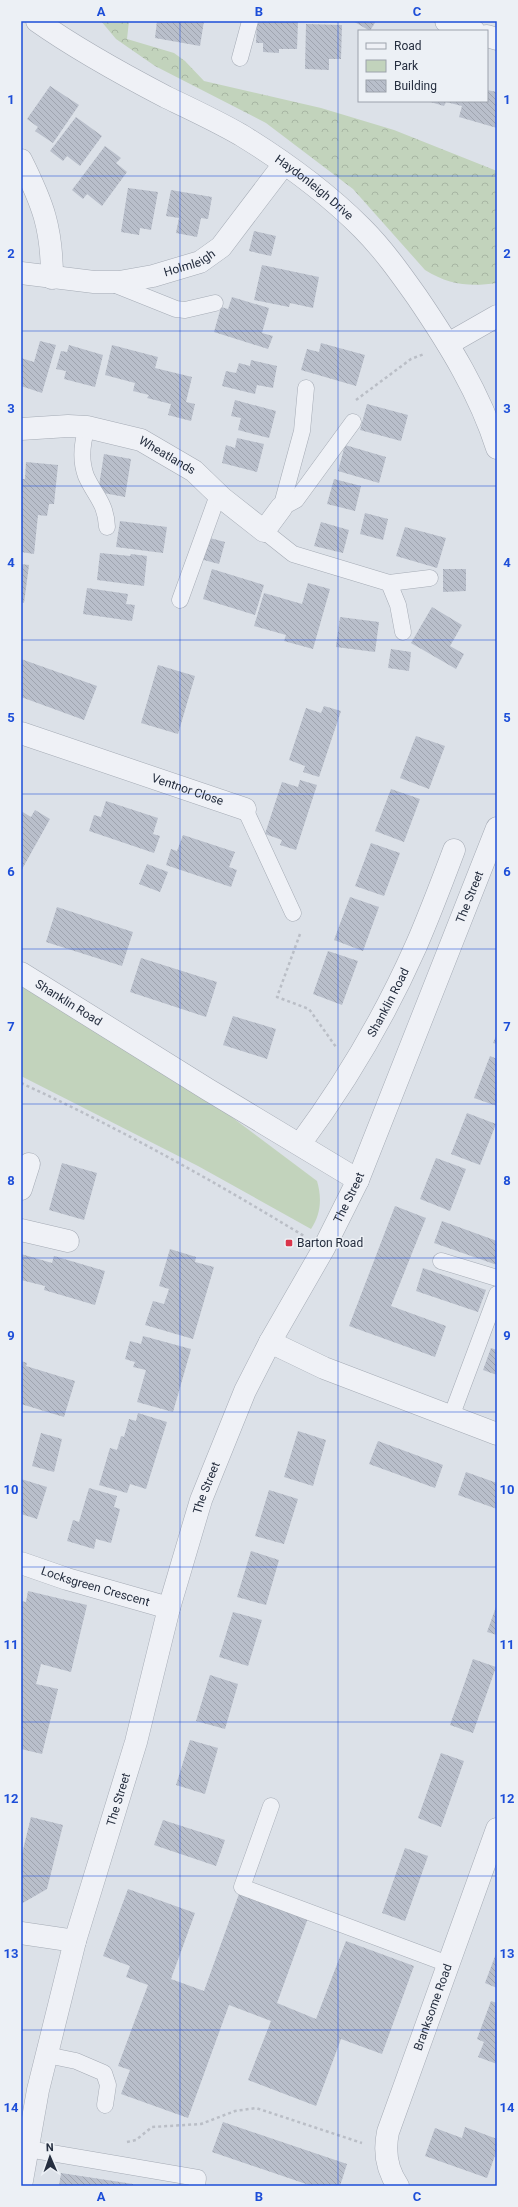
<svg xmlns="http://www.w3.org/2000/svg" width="518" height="2207" font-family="Roboto,sans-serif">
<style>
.green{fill:#c2d3bc}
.forest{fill:url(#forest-crowns)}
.building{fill:url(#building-back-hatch)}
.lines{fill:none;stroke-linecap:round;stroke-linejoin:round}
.service-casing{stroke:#a5abb5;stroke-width:17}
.minor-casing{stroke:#a5abb5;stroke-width:23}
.tertiary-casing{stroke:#a5abb5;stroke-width:23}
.path{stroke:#babec6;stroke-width:2.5;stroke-dasharray:3 3;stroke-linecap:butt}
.service{stroke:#eff1f6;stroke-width:16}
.minor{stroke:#eff1f6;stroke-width:22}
.tertiary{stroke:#eff1f6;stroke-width:22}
.grid{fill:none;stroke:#1d4ed8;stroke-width:1;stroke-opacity:0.55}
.poi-dot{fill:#da344a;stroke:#ecf0f5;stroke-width:1.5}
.labels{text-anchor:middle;stroke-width:3;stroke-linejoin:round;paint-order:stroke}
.street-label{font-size:12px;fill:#252e3f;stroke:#ecf0f5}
.poi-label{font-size:12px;fill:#252e3f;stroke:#ecf0f5;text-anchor:start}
.neatline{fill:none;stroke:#1d4ed8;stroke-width:1.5}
.grid-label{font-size:13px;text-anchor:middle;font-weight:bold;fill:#1d4ed8}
</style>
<defs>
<pattern id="forest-crowns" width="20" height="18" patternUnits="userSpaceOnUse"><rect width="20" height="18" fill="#c2d3bc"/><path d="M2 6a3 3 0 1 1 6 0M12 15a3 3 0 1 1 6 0" fill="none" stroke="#a7b5a3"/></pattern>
<pattern id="building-back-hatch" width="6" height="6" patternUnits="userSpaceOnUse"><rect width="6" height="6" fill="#b9bfcb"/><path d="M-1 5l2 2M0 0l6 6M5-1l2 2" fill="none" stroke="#9fa4af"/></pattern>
</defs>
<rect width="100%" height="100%" fill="#dce1e8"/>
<path class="green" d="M21 986 229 1115 317 1181C322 1198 321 1214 311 1229L198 1166 21 1076Z"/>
<path class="forest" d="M101 21H129L127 39 174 53 185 61 204 81 321 108 394 130 497 171V283C470 287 449 285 425 270L353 189 266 123 155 66 116 39Z"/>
<g class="building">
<polygon points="157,21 204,21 200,46 155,38"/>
<polygon points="257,21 298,21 297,49 279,49 279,53 263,52 263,43 256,43"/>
<polygon points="353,21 376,21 370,31"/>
<polygon points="306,24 342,25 341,59 329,59 329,70 305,69"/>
<polygon points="50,86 79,105 53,143 35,131 38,127 27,119"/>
<polygon points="487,90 497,92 497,128 459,117 462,106 446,102 444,106 427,101 487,101"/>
<polygon points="76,117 102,136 80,166 67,156 63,161 50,151"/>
<polygon points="105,146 121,158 116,163 127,172 102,206 87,194 83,199 72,190"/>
<polygon points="128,188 158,192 151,230 140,228 139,235 121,232"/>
<polygon points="171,190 212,197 208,219 201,218 197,237 176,233 179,218 166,216"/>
<polygon points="254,231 276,236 271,256 249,251"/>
<polygon points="262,265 319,277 313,308 290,303 289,307 254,300"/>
<polygon points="232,297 269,308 262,333 273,336 268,349 214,332 221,307 228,309"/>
<polygon points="40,341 56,345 42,393 21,386 21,358 34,362"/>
<polygon points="321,343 365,355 356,386 301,370 307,349 319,352"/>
<polygon points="69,345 103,355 95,387 64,379 66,371 56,369 61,351 67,352"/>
<polygon points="112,345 158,357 155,368 192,377 186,402 195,404 191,421 168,415 171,404 147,398 149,395 133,391 135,383 105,375"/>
<polygon points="251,360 277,366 273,388 257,385 255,394 222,386 226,371 236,373 239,363 250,366"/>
<polygon points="235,400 276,411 269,438 238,430 241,418 231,416"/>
<polygon points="367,404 408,415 401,441 360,430"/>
<polygon points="237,438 264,444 257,472 222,463 226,445 235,448"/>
<polygon points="345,445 386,457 379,483 338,471"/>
<polygon points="104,454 131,459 125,497 98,492"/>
<polygon points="26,462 58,465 54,504 49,504 47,516 38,515 34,554 21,552 21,479 25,479"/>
<polygon points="334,479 361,486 355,511 327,504"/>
<polygon points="365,513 388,519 383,540 360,534"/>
<polygon points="120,521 167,527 163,553 116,547"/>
<polygon points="321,522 349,530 343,553 314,546"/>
<polygon points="405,527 446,538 437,568 396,556"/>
<polygon points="206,537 225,542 219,564 200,559"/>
<polygon points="100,553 130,556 131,554 147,556 144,586 97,580"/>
<polygon points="21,564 29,565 24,603 21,602"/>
<polygon points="212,569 264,585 255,615 203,599"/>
<polygon points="443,569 466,569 466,591 443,592"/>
<polygon points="308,583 330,589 313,649 284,641 286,635 254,626 264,593 302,604"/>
<polygon points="87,588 128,594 126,604 135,605 132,621 83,614"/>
<polygon points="432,607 462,625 450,646 464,654 456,669 411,643"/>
<polygon points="340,617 379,622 375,652 336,647"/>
<polygon points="391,649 411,652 409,671 388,668"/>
<polygon points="21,659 97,686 84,720 21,697"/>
<polygon points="158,665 195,676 178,734 141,723"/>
<polygon points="324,706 341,711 319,777 303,772 305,766 289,760 306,708 321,713"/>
<polygon points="416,736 445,746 429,789 400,778"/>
<polygon points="300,780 317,785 296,850 280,845 282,840 265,834 282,782 298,787"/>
<polygon points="391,789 420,799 404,842 375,831"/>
<polygon points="106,801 158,818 153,834 160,836 154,853 89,831 94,815 101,817"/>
<polygon points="35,810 50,819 21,871 21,811 31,817"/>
<polygon points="183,835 235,852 229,867 237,870 231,887 166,865 171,849 177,851"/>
<polygon points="371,843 400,853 384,896 355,886"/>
<polygon points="147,864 168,872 160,892 139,884"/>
<polygon points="350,897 379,907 363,951 334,940"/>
<polygon points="57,907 133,932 122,966 46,942"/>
<polygon points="328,951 358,961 342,1005 313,994"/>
<polygon points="141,958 217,982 206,1017 130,992"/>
<polygon points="233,1016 276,1029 267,1059 223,1045"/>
<polygon points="497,1034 497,1044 493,1043"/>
<polygon points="490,1056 497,1059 497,1106 474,1098"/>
<polygon points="467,1113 496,1124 480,1165 451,1154"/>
<polygon points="436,1158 466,1169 450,1211 420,1199"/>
<polygon points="62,1163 97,1173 84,1220 49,1210"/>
<polygon points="395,1206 426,1218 391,1306 446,1326 435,1357 349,1326"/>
<polygon points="442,1221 497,1241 497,1265 434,1243"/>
<polygon points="170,1249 196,1257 195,1262 214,1267 193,1339 145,1325 153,1301 164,1304 169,1289 159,1286"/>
<polygon points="21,1254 52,1263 54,1256 105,1271 95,1305 44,1290 45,1286 21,1280"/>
<polygon points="423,1268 486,1290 478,1312 416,1291"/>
<polygon points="143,1336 191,1349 173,1412 137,1402 146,1370 133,1367 135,1362 125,1359 130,1341 141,1344"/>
<polygon points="491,1348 497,1350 497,1375 483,1370"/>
<polygon points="21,1361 27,1363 26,1366 75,1381 64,1417 21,1404"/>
<polygon points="138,1413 167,1422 146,1489 130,1484 127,1493 99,1485 110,1448 117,1450 121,1436 124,1437 129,1419 136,1421"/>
<polygon points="298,1431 326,1440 313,1486 284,1477"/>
<polygon points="41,1433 62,1439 54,1472 32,1466"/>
<polygon points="378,1441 443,1465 435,1488 369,1464"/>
<polygon points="466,1472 497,1483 497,1509 458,1495"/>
<polygon points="21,1479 47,1487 37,1519 21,1514"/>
<polygon points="89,1488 117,1496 114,1507 120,1509 111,1543 96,1539 94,1549 67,1541 73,1520 79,1522"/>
<polygon points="269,1490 298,1499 284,1544 255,1536"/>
<polygon points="251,1551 279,1560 266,1605 237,1597"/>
<polygon points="28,1591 87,1605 71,1672 41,1664 36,1684 58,1689 42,1754 21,1749 21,1601 26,1602"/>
<polygon points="497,1604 497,1635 487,1632"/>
<polygon points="233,1612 262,1620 248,1666 219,1657"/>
<polygon points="473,1659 496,1667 473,1733 450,1725"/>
<polygon points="210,1675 238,1684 225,1729 196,1721"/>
<polygon points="190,1740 218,1748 205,1794 176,1785"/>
<polygon points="441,1753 464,1761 441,1827 418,1818"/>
<polygon points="31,1817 63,1825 47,1889 21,1904 21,1858"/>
<polygon points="163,1820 225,1840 216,1866 154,1845"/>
<polygon points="405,1848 428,1856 405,1921 382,1913"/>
<polygon points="128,1889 195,1913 171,1979 204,1991 239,1894 308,1918 277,2003 316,2019 346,1941 414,1966 382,2054 341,2039 316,2106 248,2080 271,2021 229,2005 188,2118 121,2094 130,2070 118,2066 148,1985 126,1977 130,1966 103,1956"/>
<polygon points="497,1951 497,1988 485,1983"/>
<polygon points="491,2001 497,2003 497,2064 478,2057 484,2042 477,2039"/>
<polygon points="223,2122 347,2164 340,2186 312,2186 212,2152"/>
<polygon points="465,2127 497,2139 497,2150 487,2178 425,2156 435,2128 462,2138"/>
<polygon points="61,2173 133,2184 133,2186 59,2186"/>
</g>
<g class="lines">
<defs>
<g id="service">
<polyline points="240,58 250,21"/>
<polyline points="111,283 176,309 185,310 215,303"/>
<path d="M87 427C82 443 80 460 86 476 95 496 106 503 107 527"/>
<polyline points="281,508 302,431 306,388"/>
<polyline points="281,508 296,500 353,422"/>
<polyline points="264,531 293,554 389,583"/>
<polyline points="180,600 218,495"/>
<polyline points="403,632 398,605 389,583 430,578"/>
<polyline points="245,809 293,913"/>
<polyline points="441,1261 497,1278"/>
<polyline points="451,1417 497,1294"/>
<polyline points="271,1806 242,1887 448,1964"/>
<polyline points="47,2055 76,2061 104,2073 108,2085 105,2105"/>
<polyline points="28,2149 198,2178 197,2186"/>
</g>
<g id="minor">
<polyline points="446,21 474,31"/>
<polyline points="487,36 497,39"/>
<path d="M21 160C43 204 52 228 52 278"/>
<path id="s1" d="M21 273 94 282H119L153 276 200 262 221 247 284 164"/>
<polyline points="448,344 497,316"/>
<path id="s2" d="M21 429 68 426 87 427 141 440 194 471 222 498 264 531 281 508"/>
<path id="s3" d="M21 733 245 809"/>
<path id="s4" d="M21 973 207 1089 358 1180"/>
<path id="s5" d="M300 1144C346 1082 385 1016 416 946 430 914 442 882 454 850"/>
<polyline points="21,1189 29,1164"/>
<polyline points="21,1230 68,1241"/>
<polyline points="270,1342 324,1368 497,1434"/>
<path id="s6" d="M21 1563 67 1579 169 1608"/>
<polyline points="21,1933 75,1941"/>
<path id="s7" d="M398 2186C387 2170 384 2151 388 2132L497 1829"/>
</g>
<g id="tertiary">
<path id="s8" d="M37 21C78 50 122 74 166 97 191 109 217 121 241 135 285 162 326 192 362 228 383 249 400 273 417 297 449 344 480 394 497 448"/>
<path id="s9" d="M21 2186 38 2090 75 1941 136 1742 169 1608 201 1500 245 1391 270 1342 324 1248 358 1180 497 828"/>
</g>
</defs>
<use href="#service" class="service-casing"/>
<use href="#minor" class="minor-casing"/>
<use href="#tertiary" class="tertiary-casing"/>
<g class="path">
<polyline points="356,400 411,359 424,354"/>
<polyline points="300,934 277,997 309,1009 336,1047"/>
<path d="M21 1083C119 1128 212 1180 304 1236"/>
<polyline points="127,2142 136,2140 152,2127 201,2124 235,2111 256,2108 362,2143"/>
</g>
<use href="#service" class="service"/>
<use href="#minor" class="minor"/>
<use href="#tertiary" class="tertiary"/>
</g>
<path class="grid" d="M180 21V2186M338 21V2186M21 176H497M21 331H497M21 486H497M21 640H497M21 794H497M21 949H497M21 1104H497M21 1258H497M21 1412H497M21 1567H497M21 1722H497M21 1876H497M21 2030H497"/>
<rect class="poi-dot" x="285" y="1239" width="8" height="8" rx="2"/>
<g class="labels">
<g class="street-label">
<text dy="4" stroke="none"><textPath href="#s8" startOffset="324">Haydonleigh Drive</textPath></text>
<text dy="4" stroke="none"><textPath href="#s1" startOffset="172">Holmleigh</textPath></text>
<text dy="4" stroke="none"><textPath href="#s2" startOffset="152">Wheatlands</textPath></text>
<text dy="4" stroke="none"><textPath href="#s3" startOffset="176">Ventnor Close</textPath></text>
<text dy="4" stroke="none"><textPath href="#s9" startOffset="1371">The Street</textPath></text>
<text dy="4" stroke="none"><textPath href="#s5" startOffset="167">Shanklin Road</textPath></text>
<text dy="4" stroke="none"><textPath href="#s4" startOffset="56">Shanklin Road</textPath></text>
<text dy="4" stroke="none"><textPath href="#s9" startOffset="1047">The Street</textPath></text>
<text dy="4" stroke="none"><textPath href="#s9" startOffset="723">The Street</textPath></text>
<text dy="4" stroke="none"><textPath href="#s6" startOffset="78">Locksgreen Crescent</textPath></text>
<text dy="4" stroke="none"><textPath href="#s9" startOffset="399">The Street</textPath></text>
<text dy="4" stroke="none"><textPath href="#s7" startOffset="189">Branksome Road</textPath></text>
</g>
<g class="poi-label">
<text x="297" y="1247">Barton Road</text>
</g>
</g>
<rect width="518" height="2207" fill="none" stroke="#ecf0f5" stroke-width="44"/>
<rect x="358" y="30" width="130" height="72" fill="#ecf0f5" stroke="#9ca2ac"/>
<rect x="366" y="43" width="20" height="6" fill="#eff1f6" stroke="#9ca2ac"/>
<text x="394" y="50" font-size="12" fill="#252e3f">Road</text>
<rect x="366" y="60" width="20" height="12" fill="#c2d3bc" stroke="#9ca2ac"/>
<text x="394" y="70" font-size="12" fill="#252e3f">Park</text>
<rect x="366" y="80" width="20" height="12" fill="url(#building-back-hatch)" stroke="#9ca2ac"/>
<text x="394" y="90" font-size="12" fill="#252e3f">Building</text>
<g transform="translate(50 2157) rotate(358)" stroke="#ecf0f5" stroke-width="3" paint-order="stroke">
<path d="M0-3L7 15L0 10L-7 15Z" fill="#252e3f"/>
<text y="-6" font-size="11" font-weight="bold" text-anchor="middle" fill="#252e3f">N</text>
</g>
<rect x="22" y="22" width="474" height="2163" class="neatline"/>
<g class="grid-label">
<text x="101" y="16">A</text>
<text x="259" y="16">B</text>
<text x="417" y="16">C</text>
<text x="11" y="104">1</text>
<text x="507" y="104">1</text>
<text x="11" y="258">2</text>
<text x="507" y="258">2</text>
<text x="11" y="413">3</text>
<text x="507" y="413">3</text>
<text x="11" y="567">4</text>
<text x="507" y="567">4</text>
<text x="11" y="722">5</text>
<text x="507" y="722">5</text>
<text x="11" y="876">6</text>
<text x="507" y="876">6</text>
<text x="11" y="1031">7</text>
<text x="507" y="1031">7</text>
<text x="11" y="1185">8</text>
<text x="507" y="1185">8</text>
<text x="11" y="1340">9</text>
<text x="507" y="1340">9</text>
<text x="11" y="1494">10</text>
<text x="507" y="1494">10</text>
<text x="11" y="1649">11</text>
<text x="507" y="1649">11</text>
<text x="11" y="1803">12</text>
<text x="507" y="1803">12</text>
<text x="11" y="1958">13</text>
<text x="507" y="1958">13</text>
<text x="11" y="2112">14</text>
<text x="507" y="2112">14</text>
<text x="101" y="2201">A</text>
<text x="259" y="2201">B</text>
<text x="417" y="2201">C</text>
</g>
</svg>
